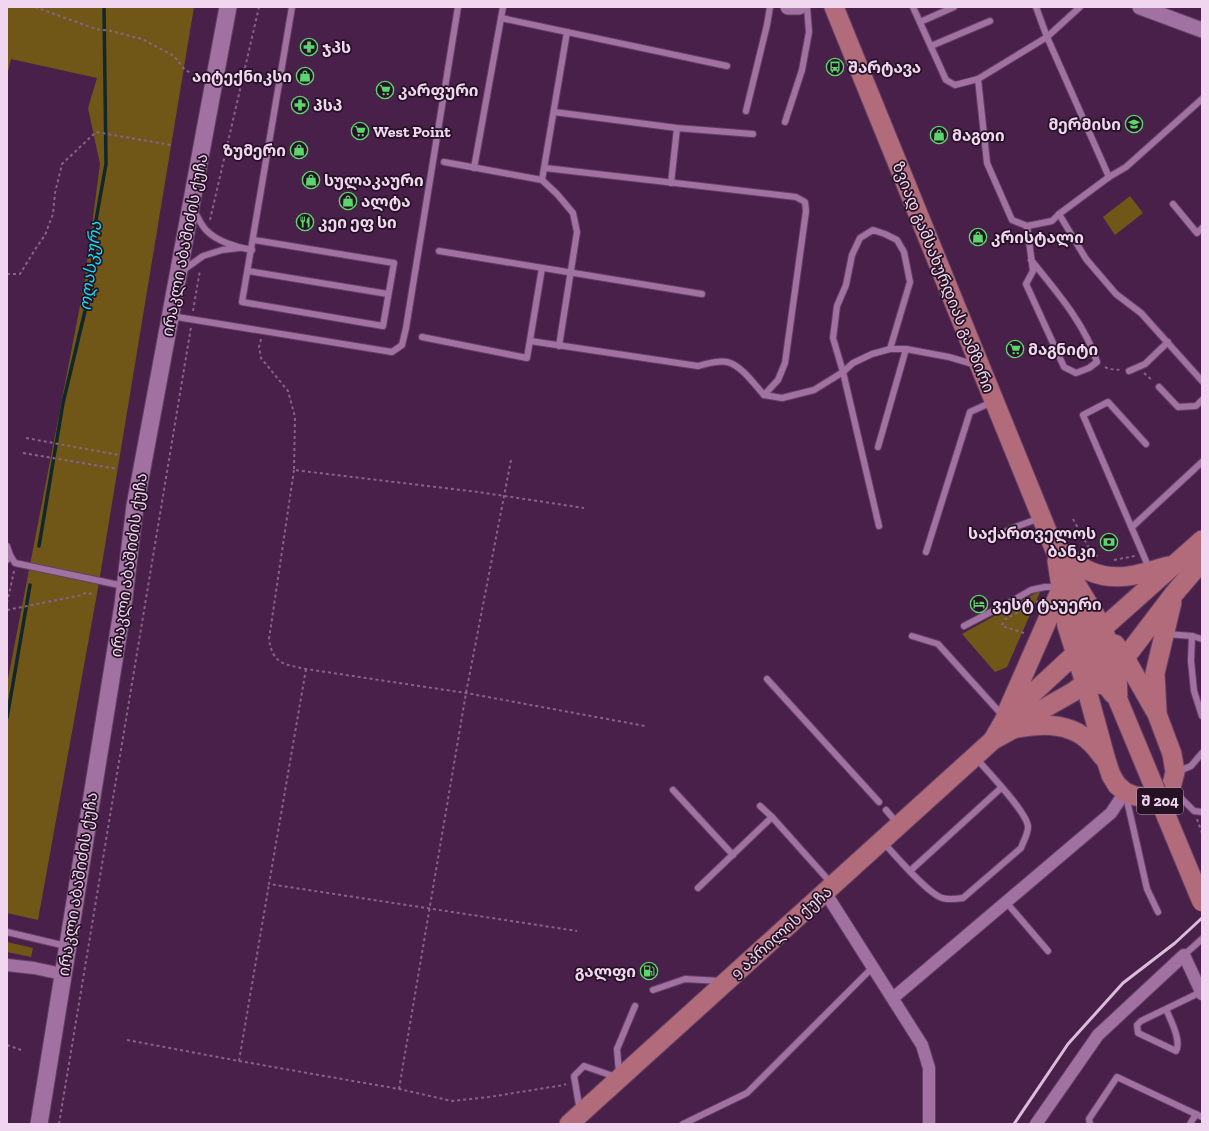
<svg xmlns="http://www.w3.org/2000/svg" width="1209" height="1131" font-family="'Zilla Slab','Noto Sans Georgian',serif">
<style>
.green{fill:#705718}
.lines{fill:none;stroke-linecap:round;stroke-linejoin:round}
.stream{stroke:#11272a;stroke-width:3.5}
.service-casing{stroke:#644065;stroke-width:8}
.minor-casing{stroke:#644065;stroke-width:14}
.tertiary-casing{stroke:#644065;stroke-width:17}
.secondary-casing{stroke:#644065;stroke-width:19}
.primary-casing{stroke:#644065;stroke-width:21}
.path{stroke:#876487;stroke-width:2;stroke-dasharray:3 3;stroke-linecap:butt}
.service{stroke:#a172a1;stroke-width:6}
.minor{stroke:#a172a1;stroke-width:12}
.tertiary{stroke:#a172a1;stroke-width:15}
.secondary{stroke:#a172a1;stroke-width:17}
.primary{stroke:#b16b7a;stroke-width:19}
.rail{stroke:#dabed9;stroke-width:3}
.primary-bridge-casing{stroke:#644065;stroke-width:21;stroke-linecap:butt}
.primary-bridge{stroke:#b16b7a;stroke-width:19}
.labels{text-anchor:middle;stroke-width:3.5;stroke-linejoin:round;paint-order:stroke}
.shield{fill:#251225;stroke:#b39bb2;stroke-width:1}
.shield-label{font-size:15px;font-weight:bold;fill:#f0d6ef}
.poi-label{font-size:16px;font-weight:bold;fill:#f0d6ef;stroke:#251225;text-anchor:start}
.street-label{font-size:16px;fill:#f0d6ef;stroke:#251225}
.water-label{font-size:17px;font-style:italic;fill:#10def2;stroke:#251225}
</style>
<rect width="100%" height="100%" fill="#48204a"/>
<g class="green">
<polygon points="7,7 194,7 98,588 38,920 7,913 7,684 84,285 100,164 88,108 97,78 11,59 7,76"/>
<polygon points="1130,196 1143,213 1115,235 1103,217"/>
<polygon points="1041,590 1007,667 995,672 962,634"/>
<polygon points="7,942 33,948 31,957 7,952"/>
</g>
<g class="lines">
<g class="stream">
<polyline points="39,546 63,403 91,286 96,220 106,164 104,7"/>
<polyline points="7,718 30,585"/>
</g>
<defs>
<g id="service">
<polyline points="913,7 946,80 955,85 978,79 1047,37 1080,7"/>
<polyline points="1036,7 1047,37 1109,177"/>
<polyline points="501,18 727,66"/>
<polyline points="920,22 954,7"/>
<polyline points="931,46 990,21"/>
<polyline points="978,79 987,163 1012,220 1027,226 1052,221 1059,214 1109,177 1126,167 1202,99"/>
<polyline points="746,111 767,25 770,7"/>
<polyline points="554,112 677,128 753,134"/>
<polyline points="785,122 802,70 809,32 807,7"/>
<polyline points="444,162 542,180"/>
<polyline points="474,168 503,7"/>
<polyline points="545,168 796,197 805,202 806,211 785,363 778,380 764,395"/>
<polyline points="671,183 677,128"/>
<polyline points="1173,204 1197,233 1202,228"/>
<path d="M194 211C198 217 201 225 206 230 216 241 238 248 252 250"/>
<polyline points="1059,214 1086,259 1116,294 1141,313 1202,381"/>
<path d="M1027 226 1033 271 1026 284 1064 367 1076 373 1089 368 1097 362C1085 324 1056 291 1031 260"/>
<polyline points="254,240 394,263 383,326 242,302 292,7"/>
<polyline points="439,251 702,294"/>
<polyline points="182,271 203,256 222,250 239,248"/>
<polyline points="248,271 388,294"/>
<polyline points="171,316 392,352 402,345 406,328 458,7"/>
<polyline points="422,337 527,358 542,268"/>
<path d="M530 341 698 366C707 364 717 360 727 362 741 365 755 385 764 395L782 398 814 390 843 372 853 363 872 354 890 349H906L949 357 976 365"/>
<polyline points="559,346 577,232 573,213 557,194 542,180 567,32"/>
<polyline points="1129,371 1145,364 1168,342"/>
<polyline points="1159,387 1178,407 1196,406 1202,400"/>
<polyline points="1146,444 1108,402 1083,415 1149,568"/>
<polyline points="878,447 906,349"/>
<polyline points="879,526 843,372 833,338 837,306 846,285 852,255 860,238 873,230 885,234 897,240 904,252 910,282 890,349"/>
<polyline points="1132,527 1202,462"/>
<polyline points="982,537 994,537 1018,526 1040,518"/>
<polyline points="7,546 10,555 7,560"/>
<polyline points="926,552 970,412 992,402"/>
<polyline points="10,555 15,563 124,586"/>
<polyline points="964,626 1012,601 1031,590 1045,587 1058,587"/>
<polyline points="1167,634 1192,636 1202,639"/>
<polyline points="912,636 938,644 1003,716"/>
<polyline points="1192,636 1191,661 1194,691 1202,716"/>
<polyline points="767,679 879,802"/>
<polyline points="1177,772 1191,766 1202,753"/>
<polyline points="1172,789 1194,811 1202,812"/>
<polyline points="673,790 733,855"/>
<polyline points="1126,796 1147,889 1158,912"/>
<polyline points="760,806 772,817 831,883"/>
<polyline points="886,810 898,824"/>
<path d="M883 842C896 856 927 893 942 898 949 900 957 899 963 898L1021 848C1023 842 1028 834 1028 827 1028 813 987 771 976 758"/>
<polyline points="910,871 1001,788"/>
<polyline points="698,888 772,817"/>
<polyline points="1006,902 1048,951"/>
<polyline points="7,932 66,946"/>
<polyline points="1184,955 1202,939"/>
<polyline points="653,990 685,979 721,981"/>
<path d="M1166 1009C1170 1019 1182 1041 1176 1051L1138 1033 1137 1025 1141 1021 1201 992"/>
<polyline points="619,1073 617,1049 635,1006"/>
<polyline points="580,1111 574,1076 584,1066 616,1077"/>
<polyline points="683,1124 747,1093 873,967"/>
<polyline points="1090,1124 1089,1119 1117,1077 1202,1117"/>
<polyline points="1190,1124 1196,1114"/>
</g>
<g id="minor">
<polyline points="825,892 922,1045 929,1068 929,1124"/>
<polyline points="7,965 34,968 62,974"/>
<polyline points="893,998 1111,813 1125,792"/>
<polyline points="1036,1124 1098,1035 1184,955 1202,994"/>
</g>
<g id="tertiary">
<polyline points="788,7 799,7"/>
<polyline points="1140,7 1202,30"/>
</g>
<polyline id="secondary" points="39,1124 123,605 135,506 228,7"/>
<g id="primary">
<polyline points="834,7 1054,548 1103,628 1117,671 1118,700"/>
<path d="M1058 550C1068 557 1078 566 1089 571 1117 583 1141 574 1168 566"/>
<polyline points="1057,561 1067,626 1085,683 1106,760 1111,775 1117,785 1125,792 1135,796 1154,798 1166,793 1171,788 1175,772 1172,754 1157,714 1125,658 1115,644"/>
<polyline points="1070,598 1106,685 1113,694"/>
<polyline points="1119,668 1125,658 1173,595 1202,561"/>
<polyline points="1157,711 1155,673 1172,602"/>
<polyline points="1007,712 1062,587"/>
<path d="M1018 728C1043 723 1072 723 1091 743 1096 747 1099 753 1103 757"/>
<polyline points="993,740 1005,719 1103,628 1202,540"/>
<polyline points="569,1124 993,740 1015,728 1043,709 1073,692 1085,683 1106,685"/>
</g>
</defs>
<use href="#service" class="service-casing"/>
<use href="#minor" class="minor-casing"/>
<use href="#tertiary" class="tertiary-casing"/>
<use href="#secondary" class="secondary-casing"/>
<use href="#primary" class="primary-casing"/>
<g class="path">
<polyline points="35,7 96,29 111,31 142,39 174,56 185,70 191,73"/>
<polyline points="210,220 259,7"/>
<polyline points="7,274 20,274 36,248 45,235 53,214 55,193 62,164 96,132 171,145"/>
<polyline points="193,311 200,270"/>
<polyline points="261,339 259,347 261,358 288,391 295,417 294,470 478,492 584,508"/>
<polyline points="1105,367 1109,369 1121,370"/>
<polyline points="1144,373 1153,381"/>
<polyline points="26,438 119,455"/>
<polyline points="23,453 117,469"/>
<path d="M294 470 269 639C273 665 284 664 306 669L466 693 645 726"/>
<polyline points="1073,519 1089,548 1099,558"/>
<polyline points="1114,560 1135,556"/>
<polyline points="7,603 14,571"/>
<polyline points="7,610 82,595 85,593 95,594"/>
<polyline points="1024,633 1002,626 1004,620 1038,601"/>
<polyline points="306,669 269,884 577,931"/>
<polyline points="1197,819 1202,833"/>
<polyline points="127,1040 239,1061 269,884"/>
<polyline points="7,1045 21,1050"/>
<polyline points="239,1061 399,1089 452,1101 489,1097 564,1085 566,1084"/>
<polyline points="399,1089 466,693 511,460"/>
<polyline points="59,1124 191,327"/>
</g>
<use href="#service" class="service"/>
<use href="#minor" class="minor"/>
<use href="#tertiary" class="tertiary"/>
<use href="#secondary" class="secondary"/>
<use href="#primary" class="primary"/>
<polyline class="rail" points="1014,1124 1068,1044 1123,983 1175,943 1202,918"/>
<defs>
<polyline id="primary-bridge" points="1118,700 1202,902"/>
</defs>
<use href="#primary-bridge" class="primary-bridge-casing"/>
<use href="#primary-bridge" class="primary-bridge"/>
</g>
<defs>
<symbol id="pharmacy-ring" viewBox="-11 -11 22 22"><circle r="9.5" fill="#251225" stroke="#5cd56d" stroke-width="1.5"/><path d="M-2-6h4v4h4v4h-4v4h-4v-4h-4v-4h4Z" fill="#5cd56d"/></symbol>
<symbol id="bus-ring" viewBox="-11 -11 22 22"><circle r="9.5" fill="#251225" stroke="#5cd56d" stroke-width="1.5"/><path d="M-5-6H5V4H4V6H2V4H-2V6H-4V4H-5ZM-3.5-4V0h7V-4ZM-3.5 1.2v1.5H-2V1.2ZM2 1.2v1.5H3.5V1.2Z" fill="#5cd56d"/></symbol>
<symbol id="shop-ring" viewBox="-11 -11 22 22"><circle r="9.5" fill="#251225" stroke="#5cd56d" stroke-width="1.5"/><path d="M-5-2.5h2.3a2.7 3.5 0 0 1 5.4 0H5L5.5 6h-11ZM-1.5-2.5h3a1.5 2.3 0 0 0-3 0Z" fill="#5cd56d"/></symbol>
<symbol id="supermarket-ring" viewBox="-11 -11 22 22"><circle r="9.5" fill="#251225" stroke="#5cd56d" stroke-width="1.5"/><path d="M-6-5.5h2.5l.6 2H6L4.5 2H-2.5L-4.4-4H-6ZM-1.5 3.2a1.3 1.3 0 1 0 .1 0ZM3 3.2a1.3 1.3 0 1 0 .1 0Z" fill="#5cd56d"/></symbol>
<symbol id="school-ring" viewBox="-11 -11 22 22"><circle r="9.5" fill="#251225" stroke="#5cd56d" stroke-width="1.5"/><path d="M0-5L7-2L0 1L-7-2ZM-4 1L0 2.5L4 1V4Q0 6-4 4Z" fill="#5cd56d"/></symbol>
<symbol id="restaurant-ring" viewBox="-11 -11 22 22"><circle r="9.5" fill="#251225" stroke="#5cd56d" stroke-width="1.5"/><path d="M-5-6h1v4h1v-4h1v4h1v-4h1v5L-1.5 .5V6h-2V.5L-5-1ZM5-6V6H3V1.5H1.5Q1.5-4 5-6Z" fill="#5cd56d"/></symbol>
<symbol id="bank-ring" viewBox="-11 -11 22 22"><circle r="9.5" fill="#251225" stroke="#5cd56d" stroke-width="1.5"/><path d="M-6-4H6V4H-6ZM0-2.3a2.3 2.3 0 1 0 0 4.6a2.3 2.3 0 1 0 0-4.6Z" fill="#5cd56d"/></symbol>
<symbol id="hotel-ring" viewBox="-11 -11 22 22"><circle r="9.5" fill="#251225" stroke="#5cd56d" stroke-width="1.5"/><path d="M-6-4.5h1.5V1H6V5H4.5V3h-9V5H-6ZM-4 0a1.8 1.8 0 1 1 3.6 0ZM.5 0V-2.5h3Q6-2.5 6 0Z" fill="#5cd56d"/></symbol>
<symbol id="fuel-ring" viewBox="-11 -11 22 22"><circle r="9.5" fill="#251225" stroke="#5cd56d" stroke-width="1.5"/><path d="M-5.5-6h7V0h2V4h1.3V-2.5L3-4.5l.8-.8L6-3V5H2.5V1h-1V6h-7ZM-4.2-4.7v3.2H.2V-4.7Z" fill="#5cd56d"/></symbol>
</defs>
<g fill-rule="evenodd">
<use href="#pharmacy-ring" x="299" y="37" width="20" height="20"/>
<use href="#bus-ring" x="825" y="57" width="20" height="20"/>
<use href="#shop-ring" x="295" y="66" width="20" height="20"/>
<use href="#supermarket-ring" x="375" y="80" width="20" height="20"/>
<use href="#pharmacy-ring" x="290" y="95" width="20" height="20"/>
<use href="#school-ring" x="1124" y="114" width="20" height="20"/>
<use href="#supermarket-ring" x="350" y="121" width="20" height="20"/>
<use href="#shop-ring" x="929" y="125" width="20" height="20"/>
<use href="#shop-ring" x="289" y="140" width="20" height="20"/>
<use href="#shop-ring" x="301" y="170" width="20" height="20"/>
<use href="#shop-ring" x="338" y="191" width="20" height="20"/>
<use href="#restaurant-ring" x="295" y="212" width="20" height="20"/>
<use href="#shop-ring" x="968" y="227" width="20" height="20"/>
<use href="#supermarket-ring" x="1005" y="339" width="20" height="20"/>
<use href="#bank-ring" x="1099" y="532" width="20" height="20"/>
<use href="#hotel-ring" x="969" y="594" width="20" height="20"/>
<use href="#fuel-ring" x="639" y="961" width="20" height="20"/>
</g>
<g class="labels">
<rect class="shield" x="1137" y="788" width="46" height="26" rx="3"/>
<g class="shield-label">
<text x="1160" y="806">შ 204</text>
</g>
<g class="poi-label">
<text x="322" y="53">ჯპს</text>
<text x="848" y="73">შარტავა</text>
<text x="292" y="82" text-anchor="end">აიტექნიკსი</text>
<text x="398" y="96">კარფური</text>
<text x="313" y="111">პსპ</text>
<text x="1121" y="130" text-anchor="end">მერმისი</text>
<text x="373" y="137">West Point</text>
<text x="952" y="141">მაგთი</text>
<text x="286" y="156" text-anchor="end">ზუმერი</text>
<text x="324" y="186">სულაკაური</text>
<text x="361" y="207">ალტა</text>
<text x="318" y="228">კეი ეფ სი</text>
<text x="991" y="243">კრისტალი</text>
<text x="1028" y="355">მაგნიტი</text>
<text x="1096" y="539" text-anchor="end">საქართველოს<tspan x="1096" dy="18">ბანკი</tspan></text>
<text x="992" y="610">ვესტ ტაუერი</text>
<text x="636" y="977" text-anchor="end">გალფი</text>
</g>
<g class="street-label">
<text transform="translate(184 245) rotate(-79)" y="6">ირაკლი აბაშიძის ქუჩა</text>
<text transform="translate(944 277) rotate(68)" y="6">ზვიად გამსახურდიას გამზირი</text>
<text transform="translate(128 565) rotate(-82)" y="6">ირაკლი აბაშიძის ქუჩა</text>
<text transform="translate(77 884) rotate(-81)" y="6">ირაკლი აბაშიძის ქუჩა</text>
<text transform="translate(781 932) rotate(-42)" y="6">9 აპრილის ქუჩა</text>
</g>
<g class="water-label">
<text transform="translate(90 266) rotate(-83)" y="6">ოღასკურა</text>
</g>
</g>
<rect width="1209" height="1131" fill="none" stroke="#f0d6ef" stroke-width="16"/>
</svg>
